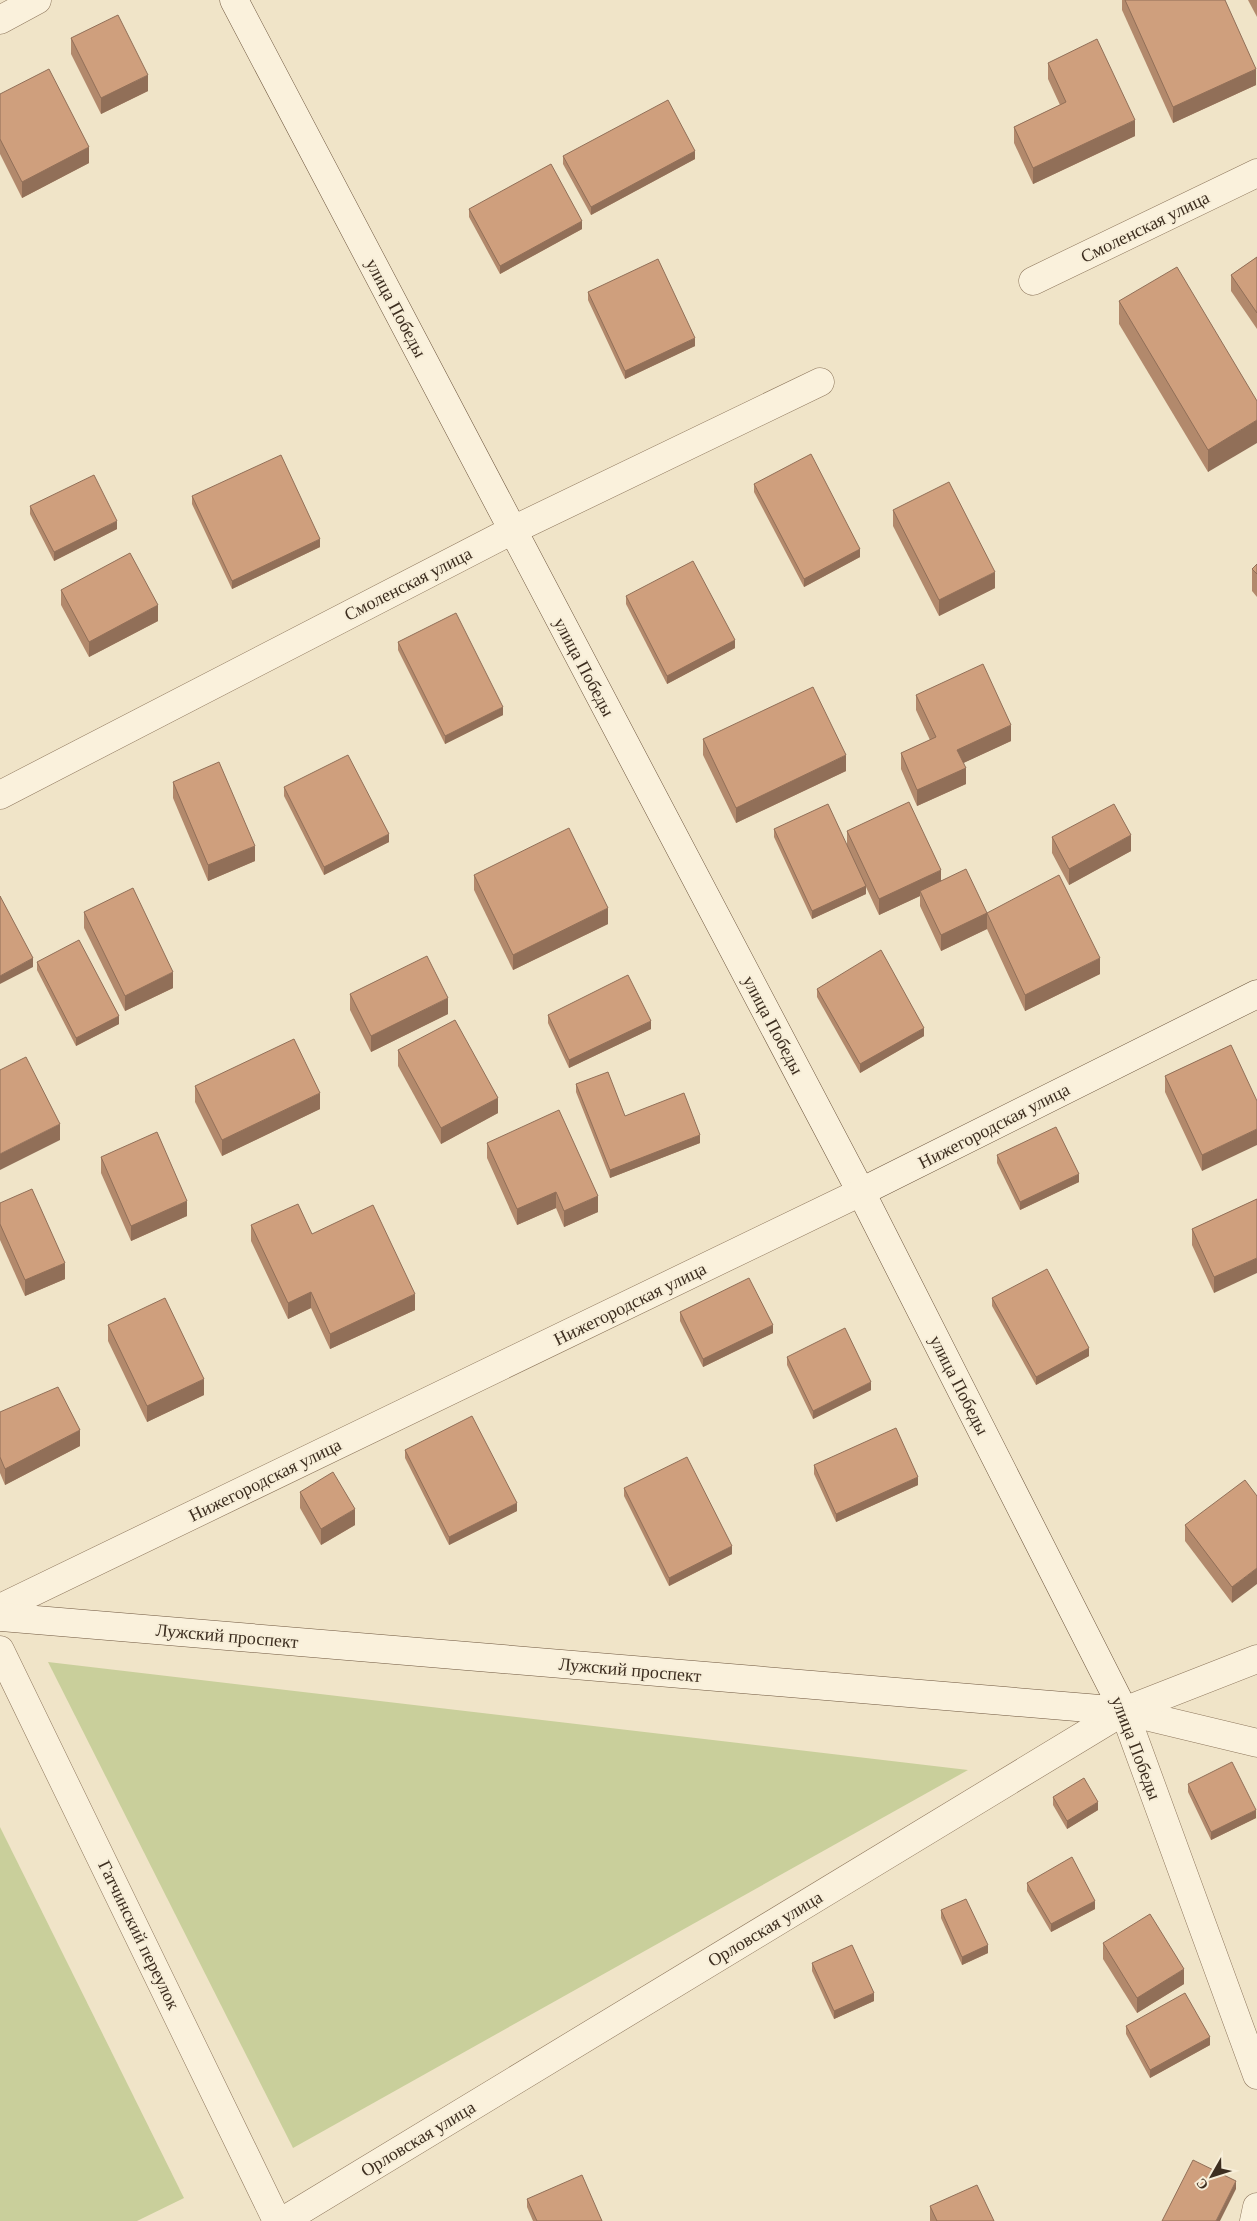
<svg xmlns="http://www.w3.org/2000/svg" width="1257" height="2221" font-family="Georgia,serif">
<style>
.green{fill:#c9cf9b}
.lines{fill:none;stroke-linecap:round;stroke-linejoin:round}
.street-casing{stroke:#8d765c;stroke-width:29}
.secondary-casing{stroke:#6f573f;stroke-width:29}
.street{stroke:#faf1dc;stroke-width:28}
.secondary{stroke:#faf1dc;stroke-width:28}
.wall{fill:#b2896c}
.shaded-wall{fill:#916f58}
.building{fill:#cf9f7d;stroke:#916f58}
.labels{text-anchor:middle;stroke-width:4;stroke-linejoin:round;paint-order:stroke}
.street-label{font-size:18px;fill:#3d2e20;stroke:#f7eed8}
</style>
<rect width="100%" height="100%" fill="#f0e4c8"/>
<g class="green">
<polygon points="48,1662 968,1770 293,2148"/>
<polygon points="0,1827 184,2198 137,2221 0,2221"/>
</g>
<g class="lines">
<defs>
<g id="street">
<polyline points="0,20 37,0"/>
<polyline points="1033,281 1257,173"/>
<polyline points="0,795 513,530 820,382"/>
<polyline points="0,1608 861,1192"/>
<polyline points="0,1650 277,2221"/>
<polyline points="1124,1711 1257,2075"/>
<polyline points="1124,1711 1257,1743"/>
<polyline points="283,2221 1124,1711 1257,1659"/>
<polyline points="1254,2221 1257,2207"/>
</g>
<g id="secondary">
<polyline points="234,0 861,1192 1124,1711"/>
<polyline points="861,1192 1257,994"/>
<polyline points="0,1617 1124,1711"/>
</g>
</defs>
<use href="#street" class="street-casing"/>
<use href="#secondary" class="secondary-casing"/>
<use href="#street" class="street"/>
<use href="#secondary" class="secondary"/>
</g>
<g class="wall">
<polygon points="1122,0 1225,0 1256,85 1173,123 1122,10"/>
<polygon points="1248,0 1257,0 1257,17"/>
<polygon points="71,38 148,91 101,114 71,54"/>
<polygon points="1048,63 1135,136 1033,184 1014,143 1014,127 1060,105 1048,79"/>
<polygon points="0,94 89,163 22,198 0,154"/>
<polygon points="563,156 695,159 591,215 563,164"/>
<polygon points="469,209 582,229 500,274 469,217"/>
<polygon points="1257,257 1257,329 1231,291 1231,275"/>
<polygon points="588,292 695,346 625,379 588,300"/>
<polygon points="1119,301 1257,401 1208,472 1119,324"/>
<polygon points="754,484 860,557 804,587 754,492"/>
<polygon points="192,496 320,547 232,589 192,504"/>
<polygon points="30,506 117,529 54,561 30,514"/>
<polygon points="893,510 995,588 939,616 893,526"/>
<polygon points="1257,564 1257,597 1252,591 1252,569"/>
<polygon points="61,590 158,621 89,657 61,605"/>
<polygon points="626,596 735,648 667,684 626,604"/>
<polygon points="398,642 503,715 445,744 398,650"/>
<polygon points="916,695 1011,741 963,763 966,784 917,806 901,769 901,753 930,740 916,710"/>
<polygon points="703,739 846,771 736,823 703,755"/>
<polygon points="173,782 255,861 208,881 173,798"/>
<polygon points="284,787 389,842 324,875 284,796"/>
<polygon points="774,829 847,846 847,831 941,880 987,913 1100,974 1025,1011 987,929 941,951 920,906 920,896 879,915 866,887 866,894 812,919 774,837"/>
<polygon points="1052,837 1131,851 1069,885 1052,853"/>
<polygon points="474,875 608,924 513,970 474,890"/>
<polygon points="84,912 173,988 125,1011 84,928"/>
<polygon points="37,962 119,1024 76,1046 37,970"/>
<polygon points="817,989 924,1036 860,1073 817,997"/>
<polygon points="350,994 448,1014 371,1052 350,1010"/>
<polygon points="548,1015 651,1029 569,1068 548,1023"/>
<polygon points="1231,1045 1202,1171 1165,1092 1165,1076"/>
<polygon points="398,1050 498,1113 441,1144 398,1066"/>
<polygon points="576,1084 625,1116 700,1143 610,1178 576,1092"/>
<polygon points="195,1086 320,1109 222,1156 195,1102"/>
<polygon points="487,1143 598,1212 564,1227 556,1208 517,1225 487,1158"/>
<polygon points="997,1155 1079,1182 1020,1210 997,1163"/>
<polygon points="101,1157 187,1216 131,1241 101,1173"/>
<polygon points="1257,1199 1214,1293 1192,1245 1192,1229"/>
<polygon points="0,1203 65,1279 25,1296 0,1240"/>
<polygon points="251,1225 312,1234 415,1310 330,1349 311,1308 288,1319 251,1241"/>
<polygon points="992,1298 1089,1356 1036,1385 992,1306"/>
<polygon points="680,1312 773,1333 703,1367 680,1321"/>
<polygon points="108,1325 204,1395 147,1422 108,1341"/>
<polygon points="787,1357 871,1390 813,1419 787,1365"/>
<polygon points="0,1412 80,1446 5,1485 0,1473"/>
<polygon points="405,1450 517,1511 449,1545 405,1458"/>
<polygon points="814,1465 918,1485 836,1522 814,1474"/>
<polygon points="624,1488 732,1554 669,1586 624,1496"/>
<polygon points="300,1492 355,1525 321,1545 300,1508"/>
<polygon points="1257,1496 1232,1603 1185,1541 1185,1525"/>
<polygon points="1188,1784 1256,1818 1211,1840 1188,1792"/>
<polygon points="1053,1797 1098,1810 1067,1829 1053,1805"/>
<polygon points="1027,1883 1095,1909 1051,1932 1027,1891"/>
<polygon points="941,1910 988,1953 962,1965 941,1918"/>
<polygon points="1103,1943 1184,1984 1137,2013 1103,1959"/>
<polygon points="812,1963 874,2001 834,2019 812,1971"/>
<polygon points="1126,2026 1210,2045 1150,2078 1126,2034"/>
<polygon points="527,2199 602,2221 533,2221 527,2207"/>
<polygon points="930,2206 994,2221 930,2221"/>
</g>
<g class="shaded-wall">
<polygon points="1256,69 1256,85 1173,123 1173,107"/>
<polygon points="148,75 148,91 101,114 101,98"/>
<polygon points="1135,120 1135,136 1033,184 1033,168"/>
<polygon points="89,147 89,163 22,198 22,182"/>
<polygon points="695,151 695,159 591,215 591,207"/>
<polygon points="582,221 582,229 500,274 500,266"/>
<polygon points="695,338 695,346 625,379 625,371"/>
<polygon points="1257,420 1257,443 1208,472 1208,450"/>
<polygon points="117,521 117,529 54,561 54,552"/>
<polygon points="320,539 320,547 232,589 232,581"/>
<polygon points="860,549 860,557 804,587 804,579"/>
<polygon points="995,572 995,588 939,616 939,600"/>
<polygon points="158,605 158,621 89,657 89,642"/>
<polygon points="735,640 735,648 667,684 667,676"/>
<polygon points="503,707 503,715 445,744 445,736"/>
<polygon points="1011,725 1011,741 957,766 957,750"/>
<polygon points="846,755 846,771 736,823 736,808"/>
<polygon points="966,768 966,784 917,806 917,790"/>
<polygon points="389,834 389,842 324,875 324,867"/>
<polygon points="1131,835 1131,851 1069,885 1069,869"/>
<polygon points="255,846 255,861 208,881 208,865"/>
<polygon points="941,870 941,885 920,891 920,896 879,915 879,899"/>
<polygon points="866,886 866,894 812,919 812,911"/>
<polygon points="608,908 608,924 513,970 513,955"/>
<polygon points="987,913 987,929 941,951 941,935"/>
<polygon points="33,958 33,967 0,984 0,976"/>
<polygon points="1100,958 1100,974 1025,1011 1025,995"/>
<polygon points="173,972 173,988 125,1011 125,996"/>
<polygon points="448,998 448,1014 371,1052 371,1036"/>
<polygon points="119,1016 119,1024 76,1046 76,1038"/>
<polygon points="651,1021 651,1029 569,1068 569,1060"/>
<polygon points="924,1028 924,1036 860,1073 860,1064"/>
<polygon points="320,1093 320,1109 222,1156 222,1140"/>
<polygon points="498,1098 498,1113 441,1144 441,1128"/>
<polygon points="60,1124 60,1140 0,1170 0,1154"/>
<polygon points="1257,1129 1257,1145 1202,1171 1202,1155"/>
<polygon points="700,1135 700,1143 610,1178 610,1170"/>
<polygon points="1079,1174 1079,1182 1020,1210 1020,1202"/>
<polygon points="556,1192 556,1208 517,1225 517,1209"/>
<polygon points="598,1196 598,1212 564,1227 564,1211"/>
<polygon points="187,1201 187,1216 131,1241 131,1226"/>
<polygon points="1257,1258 1257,1273 1214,1293 1214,1277"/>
<polygon points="65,1263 65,1279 25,1296 25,1280"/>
<polygon points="311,1292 311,1308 288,1319 288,1303"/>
<polygon points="415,1294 415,1310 330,1349 330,1334"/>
<polygon points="773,1325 773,1333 703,1367 703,1359"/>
<polygon points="1089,1348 1089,1356 1036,1385 1036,1377"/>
<polygon points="204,1379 204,1395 147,1422 147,1406"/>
<polygon points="871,1382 871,1390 813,1419 813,1411"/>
<polygon points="80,1430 80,1446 5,1485 5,1469"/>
<polygon points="918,1477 918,1485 836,1522 836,1514"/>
<polygon points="517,1503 517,1511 449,1545 449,1537"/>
<polygon points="355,1509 355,1525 321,1545 321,1529"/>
<polygon points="732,1546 732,1554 669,1586 669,1578"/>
<polygon points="1257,1568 1257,1584 1232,1603 1232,1587"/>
<polygon points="1098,1802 1098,1810 1067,1829 1067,1821"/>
<polygon points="1256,1810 1256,1818 1211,1840 1211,1832"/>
<polygon points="1095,1901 1095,1909 1051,1932 1051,1924"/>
<polygon points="988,1945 988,1953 962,1965 962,1957"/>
<polygon points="1184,1969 1184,1984 1137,2013 1137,1998"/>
<polygon points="874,1993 874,2001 834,2019 834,2011"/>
<polygon points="1210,2037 1210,2045 1150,2078 1150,2070"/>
<polygon points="1236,2181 1236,2189 1220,2221 1216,2221"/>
</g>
<g class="building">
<polygon points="1125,0 1225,0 1256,69 1173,107"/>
<polygon points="118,15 148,75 101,98 71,38"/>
<polygon points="1097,39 1135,120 1033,168 1014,127 1066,102 1048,63"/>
<polygon points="49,69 89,147 22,182 0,139 0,94"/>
<polygon points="668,100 695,151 591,207 563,156"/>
<polygon points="551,164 582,221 500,266 469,209"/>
<polygon points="1257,257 1257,313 1231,275"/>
<polygon points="658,259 695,338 625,371 588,292"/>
<polygon points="1177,267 1257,401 1257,420 1208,450 1119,301"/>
<polygon points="811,454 860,549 804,579 754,484"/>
<polygon points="281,455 320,539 232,581 192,496"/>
<polygon points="94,475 117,521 54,552 30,506"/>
<polygon points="949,482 995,572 939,600 893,510"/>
<polygon points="130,553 158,605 89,642 61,590"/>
<polygon points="693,561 735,640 667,676 626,596"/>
<polygon points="1257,564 1257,574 1252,569"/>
<polygon points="456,613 503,707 445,736 398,642"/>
<polygon points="983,664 1011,725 957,750 966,768 917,790 901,753 936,737 916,695"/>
<polygon points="813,687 846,755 736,808 703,739"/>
<polygon points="348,755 389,834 324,867 284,787"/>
<polygon points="219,762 255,846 208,865 173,782"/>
<polygon points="909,802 941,870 879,899 847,831"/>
<polygon points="828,804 866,886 812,911 774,829"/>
<polygon points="1114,804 1131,835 1069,869 1052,837"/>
<polygon points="569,828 608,908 513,955 474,875"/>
<polygon points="966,869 987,913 941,935 920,891"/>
<polygon points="1059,875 1100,958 1025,995 987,913"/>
<polygon points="133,888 173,972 125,996 84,912"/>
<polygon points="0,896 33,958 0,976"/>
<polygon points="79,940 119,1016 76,1038 37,962"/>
<polygon points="881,950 924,1028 860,1064 817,989"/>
<polygon points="427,956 448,998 371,1036 350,994"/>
<polygon points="628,975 651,1021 569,1060 548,1015"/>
<polygon points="455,1020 498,1098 441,1128 398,1050"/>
<polygon points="294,1039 320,1093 222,1140 195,1086"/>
<polygon points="1231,1045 1257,1101 1257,1129 1202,1155 1165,1076"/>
<polygon points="26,1057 60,1124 0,1154 0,1070"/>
<polygon points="608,1072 625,1116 684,1093 700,1135 610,1170 576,1084"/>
<polygon points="559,1110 598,1196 564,1211 556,1192 517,1209 487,1143"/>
<polygon points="1056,1127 1079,1174 1020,1202 997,1155"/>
<polygon points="157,1132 187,1201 131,1226 101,1157"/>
<polygon points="32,1189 65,1263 25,1280 0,1224 0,1203"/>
<polygon points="1257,1199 1257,1258 1214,1277 1192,1229"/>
<polygon points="298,1204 312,1234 373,1205 415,1294 330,1334 311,1292 288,1303 251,1225"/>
<polygon points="1047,1269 1089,1348 1036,1377 992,1298"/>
<polygon points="749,1278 773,1325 703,1359 680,1312"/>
<polygon points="165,1298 204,1379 147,1406 108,1325"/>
<polygon points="845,1328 871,1382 813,1411 787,1357"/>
<polygon points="58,1387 80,1430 5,1469 0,1457 0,1412"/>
<polygon points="472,1416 517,1503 449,1537 405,1450"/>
<polygon points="896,1428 918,1477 836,1514 814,1465"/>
<polygon points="687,1457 732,1546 669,1578 624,1488"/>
<polygon points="333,1472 355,1509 321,1529 300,1492"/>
<polygon points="1245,1480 1257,1496 1257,1568 1232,1587 1185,1525"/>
<polygon points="1232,1762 1256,1810 1211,1832 1188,1784"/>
<polygon points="1084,1778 1098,1802 1067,1821 1053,1797"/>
<polygon points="1072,1857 1095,1901 1051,1924 1027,1883"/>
<polygon points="966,1899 988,1945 962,1957 941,1910"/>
<polygon points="1150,1914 1184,1969 1137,1998 1103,1943"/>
<polygon points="852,1945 874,1993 834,2011 812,1963"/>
<polygon points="1185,1993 1210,2037 1150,2070 1126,2026"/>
<polygon points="1193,2160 1236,2181 1216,2221 1162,2221"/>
<polygon points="582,2175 602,2221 537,2221 527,2199"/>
<polygon points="977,2185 994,2221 937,2221 930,2206"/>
</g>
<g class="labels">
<g class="street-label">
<text transform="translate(1145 227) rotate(-26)" y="6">Смоленская улица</text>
<text transform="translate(396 308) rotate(62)" y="6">улица Победы</text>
<text transform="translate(408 584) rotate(-27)" y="6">Смоленская улица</text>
<text transform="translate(584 667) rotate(62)" y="6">улица Победы</text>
<text transform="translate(773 1025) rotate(62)" y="6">улица Победы</text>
<text transform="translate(994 1126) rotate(-27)" y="6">Нижегородская улица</text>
<text transform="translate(630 1304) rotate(-26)" y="6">Нижегородская улица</text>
<text transform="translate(959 1385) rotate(63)" y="6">улица Победы</text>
<text transform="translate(265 1480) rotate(-26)" y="6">Нижегородская улица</text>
<text transform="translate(227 1636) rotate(5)" y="6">Лужский проспект</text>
<text transform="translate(630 1670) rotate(5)" y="6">Лужский проспект</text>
<text transform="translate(1136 1748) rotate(69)" y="6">улица Победы</text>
<text transform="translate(765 1929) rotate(-31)" y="6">Орловская улица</text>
<text transform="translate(139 1935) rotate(64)" y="6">Гатчинский переулок</text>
<text transform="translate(418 2139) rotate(-31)" y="6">Орловская улица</text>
</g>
</g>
<g transform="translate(1212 2176) rotate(231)" stroke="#f7eed8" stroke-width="4" paint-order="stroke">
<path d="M0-4L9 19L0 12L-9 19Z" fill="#3d2e20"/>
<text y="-8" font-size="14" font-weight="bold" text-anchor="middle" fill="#3d2e20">С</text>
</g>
</svg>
